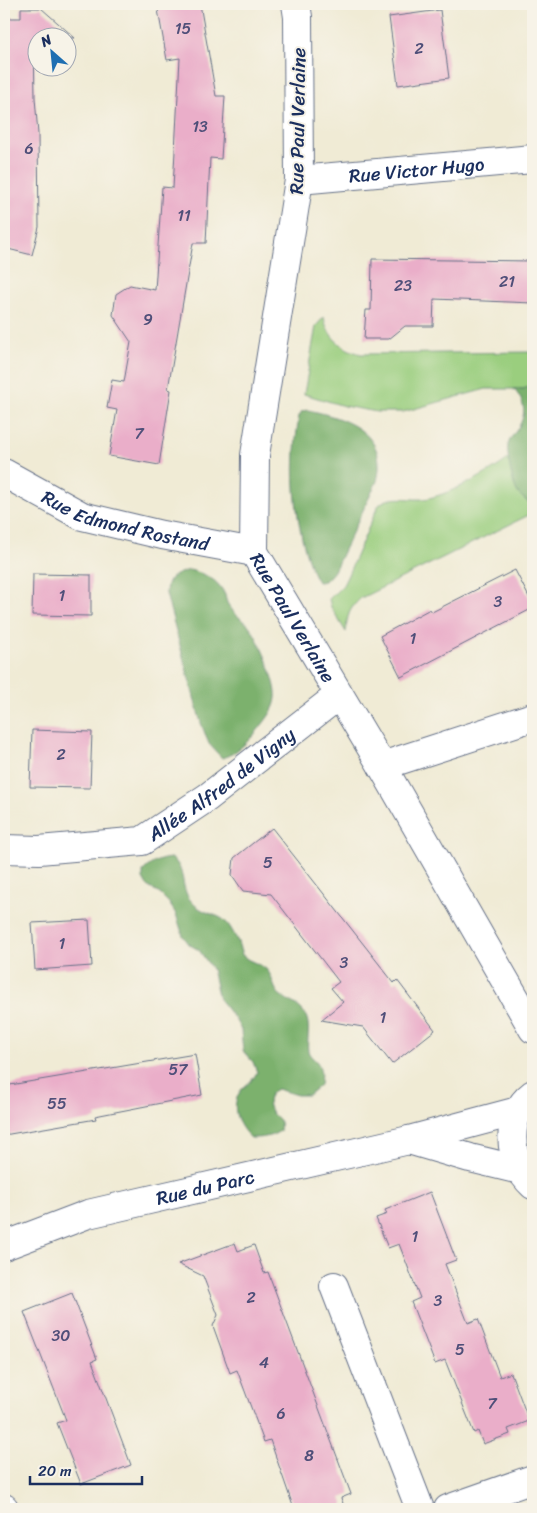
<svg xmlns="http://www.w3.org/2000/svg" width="537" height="1513" font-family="Sriracha,sans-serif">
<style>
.green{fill:#9ace7e;stroke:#5a7e6e}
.forest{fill:#7bb16d;stroke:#4b7066}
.building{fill:#eaaec9}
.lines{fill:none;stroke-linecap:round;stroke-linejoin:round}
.minor-casing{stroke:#667188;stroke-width:30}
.minor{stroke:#fff;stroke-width:28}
.labels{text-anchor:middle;stroke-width:4;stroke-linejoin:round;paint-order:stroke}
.number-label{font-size:16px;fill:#4f4f79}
.street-label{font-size:19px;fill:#1b2f5e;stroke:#f7f3e8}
</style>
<rect width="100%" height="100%" fill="#f7f3e8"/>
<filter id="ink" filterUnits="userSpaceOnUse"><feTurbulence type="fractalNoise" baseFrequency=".02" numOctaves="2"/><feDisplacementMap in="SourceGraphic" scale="10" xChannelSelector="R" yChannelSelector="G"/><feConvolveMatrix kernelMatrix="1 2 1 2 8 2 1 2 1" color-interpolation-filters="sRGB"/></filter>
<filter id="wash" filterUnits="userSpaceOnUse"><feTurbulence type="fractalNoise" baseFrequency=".0096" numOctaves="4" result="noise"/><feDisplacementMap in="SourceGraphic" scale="20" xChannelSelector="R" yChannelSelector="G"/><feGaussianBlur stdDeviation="1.12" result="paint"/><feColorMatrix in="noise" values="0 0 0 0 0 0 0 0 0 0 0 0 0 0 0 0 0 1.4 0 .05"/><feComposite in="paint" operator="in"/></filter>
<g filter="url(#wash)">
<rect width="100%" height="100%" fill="#f0ebd5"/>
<g class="green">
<path d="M324 317C327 337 342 349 361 354L533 352V383L524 389H486L403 412H377L344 406 304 394 316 326Z"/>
<path d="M508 459 513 475 514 484 533 505V513L361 598C349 609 347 615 346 632L331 607 329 599 343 585 347 577 378 506C389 494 407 500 423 499 444 497 491 473 508 459Z"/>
</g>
<g class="forest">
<path d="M533 383V505C528 502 522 498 518 493 513 486 506 453 508 445 509 440 513 435 516 431 527 415 526 404 514 389H524Z"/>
<path d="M308 410C346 418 389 433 377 481L334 571C329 577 326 582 318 582 310 569 306 553 302 538 293 496 292 459 299 416L302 411Z"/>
<path d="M189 570C204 573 219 580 225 595 226 599 226 602 229 606 232 609 235 615 239 617 243 621 247 622 250 627 259 639 278 683 276 698 275 710 265 721 258 730 249 741 236 754 222 758L209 744 201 723 166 594C166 577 174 575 189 570Z"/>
<path d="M171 858C187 868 179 887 191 901 203 915 218 913 226 922 231 927 235 936 238 942 240 947 240 952 243 956 249 962 260 963 266 969 273 976 272 985 278 993 282 998 297 1004 302 1010 313 1023 306 1038 308 1051 309 1055 312 1057 315 1060 322 1066 321 1076 320 1085L308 1095H297L277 1089C267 1094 266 1103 272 1113 274 1116 279 1119 280 1122 281 1125 280 1128 280 1131 271 1137 262 1138 251 1138 237 1126 229 1105 242 1089 249 1082 252 1082 257 1072L253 1062 243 1051 241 1030 235 1019 219 999 212 969 199 950 190 945 183 936 176 914 169 903 160 894 147 886 143 879V871C151 863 159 859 171 858Z"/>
</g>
<g id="blocks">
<g class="building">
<polygon points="157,4 200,4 216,96 225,96 221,159 210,158 206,243 193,243 168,389 171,390 159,465 109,456 117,410 107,408 112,380 124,382 131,342 113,315 116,294 130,285 155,290 162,187 173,188 180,58 167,60"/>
<polygon points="21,8 41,8 75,38 34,38 35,98 38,134 39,227 32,255 4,248 4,18 21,18"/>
<polygon points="440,10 449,78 398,85 389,17"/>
<polygon points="372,259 533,261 533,303 434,299 433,326 405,326 389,339 364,339 366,310 371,310"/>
<polygon points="515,570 533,605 533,608 401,677 380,636 430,609 432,612"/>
<polygon points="33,574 91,575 91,616 32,615"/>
<polygon points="32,730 92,732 90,788 30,787"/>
<polygon points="272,828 394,983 397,980 435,1030 392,1064 363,1027 321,1020 343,1002 331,988 339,982 271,894 243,891 232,875 234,858"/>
<polygon points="89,920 92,966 35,970 32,923"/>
<polygon points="195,1054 202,1095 95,1116 96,1119 4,1135 4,1086"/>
<polygon points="430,1192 456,1260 445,1264 468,1323 478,1319 500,1377 511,1373 529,1421 508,1429 510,1434 483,1444 478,1431 474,1433 445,1360 435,1364 411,1302 420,1298 399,1244 388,1248 376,1218 387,1214 385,1210"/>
<polygon points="235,1243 238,1251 254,1245 264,1273 268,1272 351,1494 341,1498 345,1509 294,1509 270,1440 264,1442 237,1370 230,1373 213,1326 218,1315 203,1276 178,1264"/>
<polygon points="72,1293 97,1359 92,1361 131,1465 81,1484 57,1423 66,1420 24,1312"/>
</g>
</g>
</g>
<g filter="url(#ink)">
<use href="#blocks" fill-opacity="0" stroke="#667188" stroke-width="1"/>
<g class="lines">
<defs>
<g id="minor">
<path id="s1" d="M296 4 298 17 299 180 255 455 254 552 382 766 533 1029"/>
<path id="s2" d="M299 180 533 159"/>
<path id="s3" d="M4 473 82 516 162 535 254 552"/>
<polyline points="382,766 533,717"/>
<path id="s4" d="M4 849 39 850 142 841 208 797 339 695"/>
<path d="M533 1094C504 1116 507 1161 533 1185"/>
<polyline points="409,1140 470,1158 520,1170"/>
<path id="s5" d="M4 1246 88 1214 409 1140 518 1111"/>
<polyline points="334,1286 420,1509"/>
<polyline points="4,1508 4,1509"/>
<polyline points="448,1509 533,1479"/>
</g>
</defs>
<use href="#minor" class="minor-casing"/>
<use href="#minor" class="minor"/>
</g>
</g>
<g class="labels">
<g class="number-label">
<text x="183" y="34">15</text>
<text x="419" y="54">2</text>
<text x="200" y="132">13</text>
<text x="29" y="154">6</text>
<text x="184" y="221">11</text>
<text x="507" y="287">21</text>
<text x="403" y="291">23</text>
<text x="148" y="325">9</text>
<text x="139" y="439">7</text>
<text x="62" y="601">1</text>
<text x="498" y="607">3</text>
<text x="413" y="644">1</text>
<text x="61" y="760">2</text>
<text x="268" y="868">5</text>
<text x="62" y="949">1</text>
<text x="344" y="968">3</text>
<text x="383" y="1023">1</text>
<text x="178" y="1075">57</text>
<text x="57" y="1109">55</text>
<text x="415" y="1242">1</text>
<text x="251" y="1303">2</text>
<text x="438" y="1306">3</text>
<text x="61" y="1341">30</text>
<text x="460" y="1355">5</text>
<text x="264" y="1368">4</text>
<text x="492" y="1409">7</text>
<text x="281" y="1419">6</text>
<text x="309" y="1461">8</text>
</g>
<g class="street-label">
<text transform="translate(297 121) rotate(-89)" y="7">Rue Paul Verlaine</text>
<text dy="7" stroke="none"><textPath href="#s2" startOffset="118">Rue Victor Hugo</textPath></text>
<text dy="7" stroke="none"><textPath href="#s3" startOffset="132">Rue Edmond Rostand</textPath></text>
<text dy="7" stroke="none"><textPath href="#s1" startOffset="628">Rue Paul Verlaine</textPath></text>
<text dy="7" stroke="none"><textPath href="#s4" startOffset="236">Allée Alfred de Vigny</textPath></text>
<text dy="7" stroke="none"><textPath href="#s5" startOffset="210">Rue du Parc</textPath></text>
</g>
</g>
<rect width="537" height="1513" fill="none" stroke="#f7f3e8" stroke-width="20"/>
<g transform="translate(52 52) rotate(333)"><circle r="24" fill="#f7f3e8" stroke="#9fa5b1"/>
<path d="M0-4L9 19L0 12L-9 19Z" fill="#1f6fb2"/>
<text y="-8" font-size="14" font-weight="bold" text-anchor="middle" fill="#1b2f5e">N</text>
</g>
<path d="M30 1476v8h112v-8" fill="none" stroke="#1b2f5e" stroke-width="2.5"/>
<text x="38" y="1476" font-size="15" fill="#1b2f5e" stroke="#f7f3e8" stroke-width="4" paint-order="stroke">20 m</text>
</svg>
